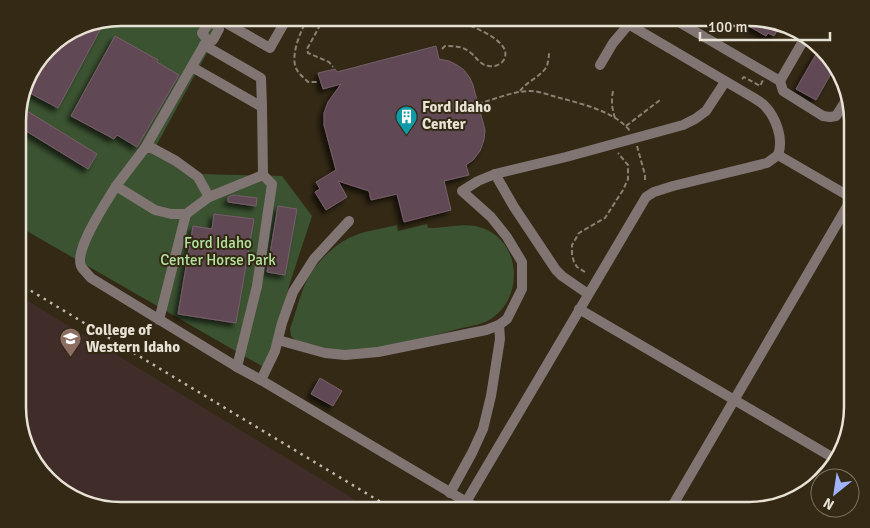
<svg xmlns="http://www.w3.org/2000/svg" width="870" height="528" font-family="Signika,sans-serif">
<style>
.education{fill:#402c28}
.green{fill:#3b5331}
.building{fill:#604954;stroke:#775e6a;filter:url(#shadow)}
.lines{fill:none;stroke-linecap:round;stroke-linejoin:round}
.path{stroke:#898171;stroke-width:2;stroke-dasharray:5 2.5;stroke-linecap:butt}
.minor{stroke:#817574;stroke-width:10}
.major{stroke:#dabfbd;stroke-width:12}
.rail{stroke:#c0b9ab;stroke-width:2.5;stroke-dasharray:2.5 5;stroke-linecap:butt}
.labels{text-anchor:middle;stroke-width:4;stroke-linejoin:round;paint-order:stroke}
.poi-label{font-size:15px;font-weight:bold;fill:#e8e2d5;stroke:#332915;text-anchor:start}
.park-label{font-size:15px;fill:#b5e5a1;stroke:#332915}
.rim{fill:none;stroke:#e8e2d5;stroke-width:2.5}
</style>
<defs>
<filter id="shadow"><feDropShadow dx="-4" dy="4" stdDeviation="2.5" flood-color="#0009"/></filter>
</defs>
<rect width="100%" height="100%" fill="#332915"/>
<polygon class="education" points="18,295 372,510 121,510 69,496 35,464 18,420"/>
<g class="green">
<polygon points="121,18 216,18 220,29 156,146 197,174 282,176 312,216 289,286 267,369 18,226 18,108 28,75 82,25"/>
<path d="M427 224 428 228C447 228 467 221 485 229 521 244 524 297 491 319 483 324 472 326 462 328 440 334 418 339 396 344 383 346 371 350 358 351 336 353 315 346 295 340L291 336 290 329C295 315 300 295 306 282 315 264 331 247 349 238 363 231 381 229 397 225L398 231Z"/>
</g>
<g class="building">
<polygon points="735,18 749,18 780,26 774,36 768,33 766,36"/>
<polygon points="92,23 101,28 58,108 24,90 28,75 53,43 82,25"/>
<polygon points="115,36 158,60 157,62 179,75 137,147 117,135 114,139 71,116"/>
<polygon points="436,46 439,59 449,61 457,65 464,70 470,78 473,85 485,130 484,140 480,151 473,160 466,165 469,175 444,181 451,210 404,222 397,194 371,200 369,191 338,181 347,197 326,210 315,192 320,189 316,182 336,170 324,125 324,113 328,102 341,84 323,89 318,73 335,69 337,72"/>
<polygon points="819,49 836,65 816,100 796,89"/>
<polygon points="19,106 97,154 88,169 18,126"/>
<polygon points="233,195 257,198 256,206 228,202 228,197"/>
<polygon points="278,206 297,209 285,275 267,272"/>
<polygon points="214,214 254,219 236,323 178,314 193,226 212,229"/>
<polygon points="320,378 342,391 333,406 311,394"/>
</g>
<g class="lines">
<g class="path">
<path d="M308 18C301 30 289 57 297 70 299 74 304 78 308 82H317"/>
<polyline points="324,18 307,49 308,53 329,62 333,67"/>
<path d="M442 49 445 46C455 46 463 46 471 53 477 58 480 65 489 66 494 67 500 65 503 61 518 40 461 22 448 18"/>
<polyline points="742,79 744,77 760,86 763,80"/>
<path d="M520 91C527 81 541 77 547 66 548 62 549 57 549 53"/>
<path d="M613 91C611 101 612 109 615 118"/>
<path d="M478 104C495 99 513 91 531 91 538 91 546 94 553 96 577 103 614 110 630 131"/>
<polyline points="626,126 660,100"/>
<polyline points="637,146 645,175 645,180"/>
<polyline points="585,272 577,267 574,262 572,255 572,245 579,233 605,218 623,190 628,179 628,165 618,153"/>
<polyline points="249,510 250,508"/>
</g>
<g class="minor">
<polyline points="219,18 216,24 219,29 213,40 207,40 145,148 116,186 155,210 171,214 186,214 209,197 263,175 272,184 257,286 237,367 261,380"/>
<path d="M618 18 754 98C757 100 761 102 764 105 776 117 784 139 778 155"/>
<polyline points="672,18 780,81 783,91 823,116 830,117 836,116 847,99"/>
<polyline points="219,19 270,48 287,18"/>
<polyline points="207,40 202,33 209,23 216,24"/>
<polyline points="204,45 261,78 262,107"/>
<polyline points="600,65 613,43 629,24 632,18"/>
<polyline points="192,67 262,107 263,175"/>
<polyline points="780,81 806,36"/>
<polyline points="145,148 152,148 176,161 198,177 209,197"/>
<polyline points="495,174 514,207 556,270 562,276 588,294"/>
<path d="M116 186C107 201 74 249 81 266 83 270 88 274 91 278L237 367"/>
<polyline points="349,221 314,259 293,292 282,323 275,351 261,380 480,510"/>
<polyline points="579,309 837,460"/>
<polyline points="159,320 186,214"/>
<polyline points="278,340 325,353 345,355 378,352 486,330 499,325 507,319 522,289 522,262 507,237 491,217 462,191 478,181 495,174 566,157 683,125 695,119 706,111 725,82"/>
<polyline points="450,493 472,453 483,429 491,396 500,339 499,325"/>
<polyline points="466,502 646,197 654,192 673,186 767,163 778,155 852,198"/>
<polyline points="670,510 852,198"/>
</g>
<polyline class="major" points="815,482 836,459 841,452"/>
<polyline class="rail" points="18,283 394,510"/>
</g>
<defs>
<symbol id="building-pin" viewBox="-11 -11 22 30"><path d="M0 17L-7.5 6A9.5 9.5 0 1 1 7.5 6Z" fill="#0f9aa8" stroke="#332915"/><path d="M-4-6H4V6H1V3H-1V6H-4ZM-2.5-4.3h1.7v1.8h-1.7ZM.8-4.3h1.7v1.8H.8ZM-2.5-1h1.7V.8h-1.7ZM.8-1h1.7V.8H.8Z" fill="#fff"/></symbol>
<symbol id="university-pin" viewBox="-11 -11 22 30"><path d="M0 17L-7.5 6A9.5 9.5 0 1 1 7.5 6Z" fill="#8d6e63" stroke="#332915"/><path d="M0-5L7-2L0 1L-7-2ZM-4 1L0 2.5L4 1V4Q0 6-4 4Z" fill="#fff"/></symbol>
</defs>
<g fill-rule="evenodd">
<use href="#building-pin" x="394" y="104" width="25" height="34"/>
<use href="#university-pin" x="58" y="326" width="25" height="34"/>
</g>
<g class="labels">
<g class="poi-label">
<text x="422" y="112">Ford Idaho<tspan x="422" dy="17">Center</tspan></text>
<text x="86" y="335">College of<tspan x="86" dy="17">Western Idaho</tspan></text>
</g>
<g class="park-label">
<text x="218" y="248">Ford Idaho<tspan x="218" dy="17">Center Horse Park</tspan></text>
</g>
</g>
<path d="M0 0H870V528H0ZM121 26H749A95 95 0 0 1 844 121V407A95 95 0 0 1 749 502H121A95 95 0 0 1 26 407V121A95 95 0 0 1 121 26Z" fill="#332915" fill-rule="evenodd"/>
<path class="rim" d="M121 26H749A95 95 0 0 1 844 121V407A95 95 0 0 1 749 502H121A95 95 0 0 1 26 407V121A95 95 0 0 1 121 26Z"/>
<g transform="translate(835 493) rotate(210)"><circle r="24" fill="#332915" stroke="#7b7362"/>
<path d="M0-4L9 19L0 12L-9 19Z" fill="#a1b3fd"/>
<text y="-8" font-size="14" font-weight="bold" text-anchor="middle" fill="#e8e2d5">N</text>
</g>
<path d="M700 32v8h130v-8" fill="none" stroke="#e8e2d5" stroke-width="2.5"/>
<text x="708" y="32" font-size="15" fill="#e8e2d5" stroke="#332915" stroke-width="4" paint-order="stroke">100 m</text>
</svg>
